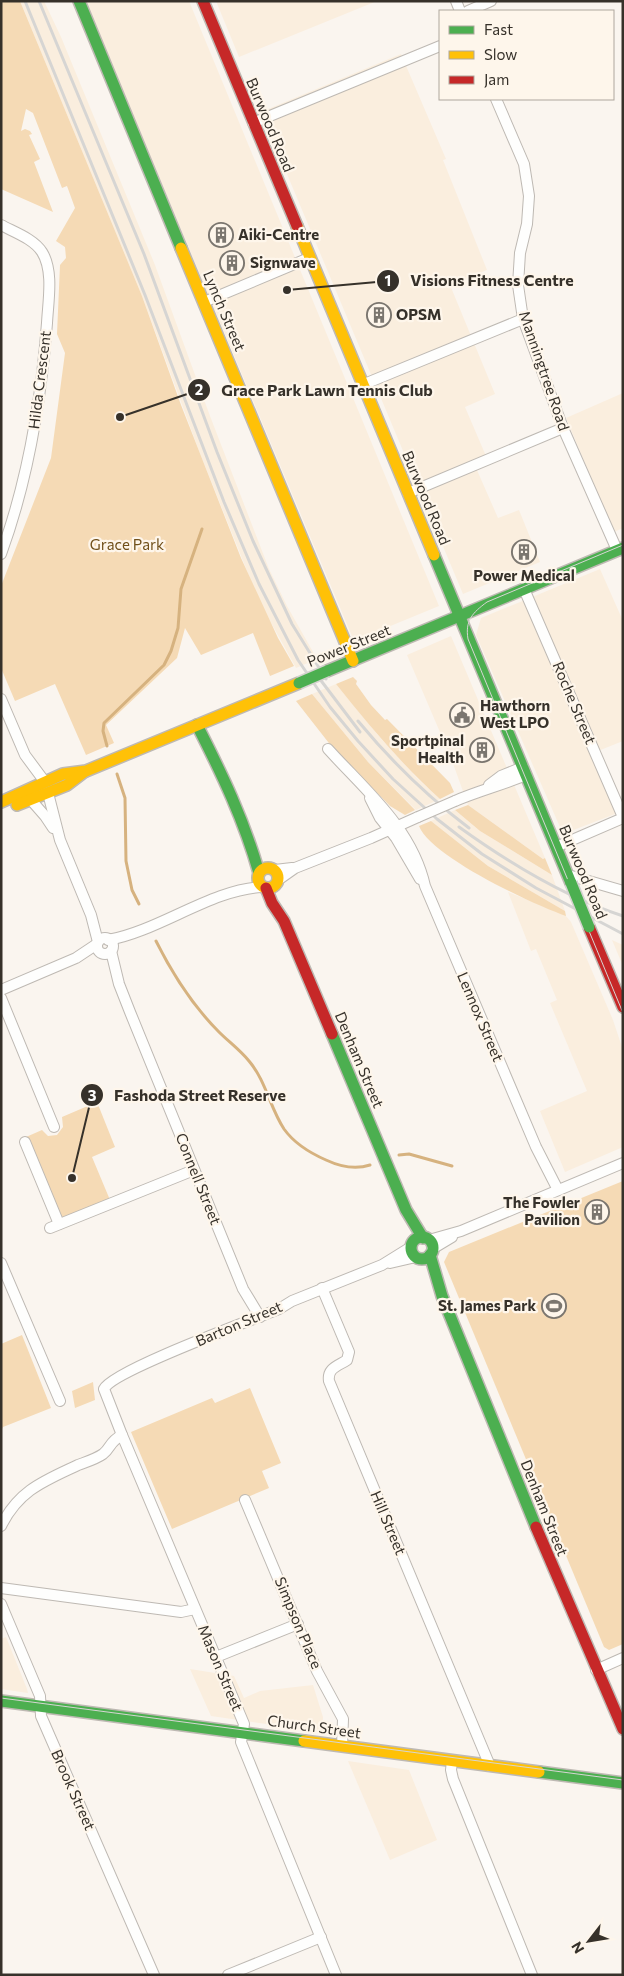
<svg xmlns="http://www.w3.org/2000/svg" width="624" height="1976" font-family="Commissioner,sans-serif">
<style>
.built{fill:#faeede}
.green{fill:#f5dab5}
.lines{fill:none;stroke-linecap:round;stroke-linejoin:round}
.stream{stroke:#d6b27f;stroke-width:3}
.street-casing{stroke:#beb9b3;stroke-width:12}
.fast-casing{stroke:#beb9b3;stroke-width:14}
.slow-casing{stroke:#beb9b3;stroke-width:14}
.jam-casing{stroke:#beb9b3;stroke-width:14}
.street{stroke:#fefefd;stroke-width:10}
.fast{stroke:#4caf50;stroke-width:11}
.slow{stroke:#ffc107;stroke-width:11}
.jam{stroke:#c62828;stroke-width:11}
.tram{stroke:#d6d5d3;stroke-width:1}
.rail{stroke:#d6d5d3;stroke-width:3}
.street-bridge-casing{stroke:#beb9b3;stroke-width:12;stroke-linecap:butt}
.fast-bridge-casing{stroke:#d5d2cf;stroke-width:14;stroke-linecap:butt}
.street-bridge{stroke:#fefefd;stroke-width:10}
.fast-bridge{stroke:#4caf50;stroke-width:11}
.labels{text-anchor:middle;stroke-width:4.5;stroke-linejoin:round;paint-order:stroke}
.street-label{font-size:15px;fill:#36312a;stroke:#fef6eb}
.poi-label{font-size:15px;font-weight:bold;fill:#36312a;stroke:#fef6eb;text-anchor:start}
.park-label{font-size:15px;fill:#71501a;stroke:#fef6eb}
.leader{fill:none;stroke:#36312a;stroke-width:2}
.callout-dot{fill:#36312a;stroke:#fef6eb;stroke-width:2}
.mark-label{font-size:15px;text-anchor:middle;font-weight:bold;fill:#fff}
.callout-label{font-size:16px;text-anchor:middle;font-weight:bold;fill:#36312a;stroke:#fef6eb;stroke-width:4.5;stroke-linejoin:round;paint-order:stroke}
</style>
<rect width="100%" height="100%" fill="#faf5ef"/>
<g class="built">
<polygon points="20,1 44,1 61,37 155,265 210,416 269,569 287,606 317,659 296,668 259,601 199,451 142,296"/>
<polygon points="85,1 189,1 439,606 354,641"/>
<polygon points="216,1 377,1 239,57"/>
<polygon points="401,54 446,159 443,160 487,270 450,285 495,394 465,407 486,456 473,461 498,518 519,510 540,562 463,594 261,112"/>
<polygon points="623,393 623,528 614,532 566,418"/>
<polygon points="600,569 623,621 623,741 598,751 623,811 563,834 476,635 481,618"/>
<polygon points="451,636 545,858 543,859 468,805 451,758 407,655"/>
<polygon points="336,684 382,740 418,779 440,799 416,810 368,762 312,694"/>
<polygon points="455,810 480,831 552,875 565,911 488,866 431,821"/>
<polygon points="508,892 565,915 571,922 613,1020 623,1050 623,1147 565,1172 540,1111 587,1091 550,1003 557,1000 536,949 531,951"/>
<polygon points="612,940 623,945 623,966"/>
<polygon points="6,1637 27,1689 28,1693 1,1689 1,1639"/>
<polygon points="190,1669 234,1676 244,1698 260,1691 313,1685 323,1717 322,1732 211,1716"/>
<polygon points="348,1761 409,1770 437,1840 390,1860"/>
</g>
<g class="green">
<polygon points="1,1 20,1 142,296 181,405 241,558 278,638 294,666 270,676 253,633 201,655 185,628 177,658 106,725 114,743 86,755 55,684 15,701 1,668 1,586 51,458 65,353 57,334 60,265 66,258 65,247 56,241 75,208 67,186 62,188 33,113 26,109 21,131 25,129 30,131 32,134 29,135 40,159 34,162 53,212 1,189"/>
<path d="M353 677 357 681 356 684 371 705 385 720 387 719 450 783 454 792 440 799C401 764 369 725 336 684Z"/>
<polygon points="312,694 368,762 415,810 405,815 390,806 332,747 296,701"/>
<polygon points="468,805 543,859 545,858 552,875 480,831 455,810"/>
<path d="M431 821 488 866 565 911 566 916C534 905 431 857 419 826Z"/>
<polygon points="97,1102 115,1147 92,1157 110,1200 60,1220 26,1137 42,1130 48,1136 57,1135 63,1127 62,1117"/>
<polygon points="623,1181 623,1644 609,1650 604,1647 444,1262 449,1252"/>
<polygon points="22,1335 51,1408 3,1427 1,1431 1,1344"/>
<polygon points="93,1382 95,1400 75,1408 72,1391"/>
<polygon points="250,1388 281,1463 262,1471 269,1488 172,1529 131,1432 212,1398 215,1403"/>
</g>
<g class="lines">
<g class="stream">
<polyline points="107,746 103,731 104,723 164,665 171,651 178,628 181,589 202,529"/>
<polyline points="117,774 125,798 126,861 132,890 139,904"/>
<path d="M156 941C173 975 192 1005 219 1032 229 1042 240 1050 249 1061 266 1081 270 1108 284 1129 294 1143 310 1153 326 1160 341 1167 355 1170 370 1165"/>
<polyline points="399,1155 409,1154 452,1166"/>
</g>
<defs>
<g id="street">
<polyline points="456,1 460,11"/>
<polyline points="468,11 491,1"/>
<polyline points="496,99 524,164 529,196 527,224 520,253 518,285 523,319 563,428 617,550"/>
<polyline points="253,123 440,46"/>
<path d="M1 225C14 232 34 239 42 252 54 271 48 302 47 323 41 402 28 480 1 554"/>
<polyline points="204,302 309,258"/>
<polyline points="362,385 523,319"/>
<polyline points="408,493 563,428"/>
<polyline points="524,589 623,817"/>
<polyline points="1,699 25,755 45,782"/>
<path d="M328 749C366 791 412 828 425 886L536 1147 558 1190"/>
<polyline points="489,785 501,776 523,767"/>
<polyline points="48,793 60,840 91,915 98,942"/>
<polyline points="370,798 380,818 396,838 420,879"/>
<polyline points="31,800 45,816 53,828"/>
<path d="M455 801C478 791 502 785 526 775"/>
<polyline points="556,847 623,818"/>
<polyline points="275,870 292,868"/>
<polyline points="568,875 623,891"/>
<polyline points="278,880 295,868 371,838 418,817"/>
<circle cx="105" cy="946" r="8"/>
<path d="M108 940C159 931 212 889 262 887"/>
<polyline points="111,951 119,984 130,1012 243,1289 260,1317"/>
<polyline points="1,990 76,958 97,944"/>
<polyline points="1,998 54,1127"/>
<polyline points="25,1142 59,1224"/>
<polyline points="50,1228 194,1170"/>
<polyline points="429,1240 461,1231 623,1163"/>
<polyline points="432,1249 452,1237"/>
<polyline points="1,1263 60,1401"/>
<polyline points="390,1263 416,1257"/>
<path d="M322 1288 349 1352 347 1360C338 1366 327 1368 329 1381L490 1766"/>
<polyline points="245,1500 317,1671 343,1719 342,1746"/>
<path d="M1 1526C19 1490 44 1481 78 1465 86 1462 96 1459 103 1454 111 1448 109 1442 122 1435"/>
<polyline points="1,1588 181,1612 195,1609"/>
<polyline points="1,1604 40,1696 41,1716 154,1975"/>
<polyline points="216,1657 298,1624"/>
<polyline points="596,1670 623,1658"/>
<polyline points="452,1761 451,1770 453,1779 532,1975"/>
<polyline points="228,1975 321,1937"/>
<path d="M336 1975 241 1742 244 1724 122 1435 104 1389C112 1371 252 1320 279 1309L292 1301 382 1265 411 1247"/>
</g>
<g id="fast">
<polyline points="79,1 181,248"/>
<polyline points="434,555 571,883"/>
<polyline points="327,671 623,548"/>
<path d="M197 725C222 774 244 820 259 873"/>
<polyline points="332,1034 406,1210 423,1238"/>
<circle cx="422" cy="1248" r="11"/>
<polyline points="430,1255 442,1296 536,1527"/>
<polyline points="1,1701 304,1741"/>
<polyline points="539,1772 623,1783"/>
</g>
<g id="slow">
<polyline points="297,226 434,555"/>
<polyline points="181,248 353,661"/>
<polyline points="1,802 63,774 86,771 299,683"/>
<polyline points="17,805 67,785 84,772"/>
<circle cx="268" cy="878" r="10"/>
<polyline points="304,1741 539,1772"/>
</g>
<g id="jam">
<polyline points="203,1 297,226"/>
<polyline points="266,888 272,903 284,921 332,1034"/>
<polyline points="589,927 623,1007"/>
<polyline points="536,1527 623,1729"/>
</g>
</defs>
<use href="#street" class="street-casing"/>
<use href="#fast" class="fast-casing"/>
<use href="#slow" class="slow-casing"/>
<use href="#jam" class="jam-casing"/>
<use href="#street" class="street"/>
<use href="#fast" class="fast"/>
<use href="#slow" class="slow"/>
<use href="#jam" class="jam"/>
<g class="tram">
<path d="M623 545 487 602C472 613 465 621 468 639L623 1013"/>
<polyline points="1,1698 623,1780"/>
</g>
<g class="rail">
<polyline points="25,1 145,295 224,502 259,584 298,660 330,707 358,741 393,779 437,819 482,854 536,888 623,934"/>
<polyline points="39,1 144,254 217,452 253,541 292,624 326,679"/>
<polyline points="316,674 360,732"/>
<path d="M358 721C391 761 428 797 469 828"/>
<path d="M459 827C509 863 564 897 623 916"/>
</g>
<defs>
<polyline id="street-bridge" points="418,817 455,801"/>
<g id="fast-bridge">
<polyline points="299,683 327,671"/>
<polyline points="571,883 589,927"/>
</g>
</defs>
<use href="#street-bridge" class="street-bridge-casing"/>
<use href="#fast-bridge" class="fast-bridge-casing"/>
<use href="#street-bridge" class="street-bridge"/>
<use href="#fast-bridge" class="fast-bridge"/>
</g>
<defs>
<symbol id="building-ring" viewBox="-11 -11 22 22"><circle r="9.5" fill="#fef6eb" stroke="#7b766f" stroke-width="1.5"/><path d="M-4-6H4V6H1V3H-1V6H-4ZM-2.5-4.3h1.7v1.8h-1.7ZM.8-4.3h1.7v1.8H.8ZM-2.5-1h1.7V.8h-1.7ZM.8-1h1.7V.8H.8Z" fill="#7b766f"/></symbol>
<symbol id="civic-ring" viewBox="-11 -11 22 22"><circle r="9.5" fill="#fef6eb" stroke="#7b766f" stroke-width="1.5"/><path d="M-.6-6.5H3V-4.5H.6V-3L4-1V1h2V6H-6V1h2V-1L-.6-3ZM-1.2 2.5V6h2.4V2.5Z" fill="#7b766f"/></symbol>
<symbol id="stadium-ring" viewBox="-11 -11 22 22"><circle r="9.5" fill="#fef6eb" stroke="#7b766f" stroke-width="1.5"/><path d="M0-5a6.5 5 0 1 0 0 10a6.5 5 0 1 0 0-10ZM-3.5-1.8h7v3.6h-7Z" fill="#7b766f"/></symbol>
</defs>
<g fill-rule="evenodd">
<use href="#building-ring" x="207" y="221" width="28" height="28"/>
<use href="#building-ring" x="218" y="249" width="28" height="28"/>
<use href="#building-ring" x="365" y="301" width="28" height="28"/>
<use href="#building-ring" x="510" y="538" width="28" height="28"/>
<use href="#civic-ring" x="448" y="701" width="28" height="28"/>
<use href="#building-ring" x="468" y="736" width="28" height="28"/>
<use href="#building-ring" x="583" y="1198" width="28" height="28"/>
<use href="#stadium-ring" x="540" y="1292" width="28" height="28"/>
</g>
<g class="labels">
<g class="street-label">
<text transform="translate(270 125) rotate(67)" y="5">Burwood Road</text>
<text transform="translate(224 311) rotate(67)" y="5">Lynch Street</text>
<text transform="translate(544 371) rotate(71)" y="5">Manningtree Road</text>
<text transform="translate(40 380) rotate(-83)" y="5">Hilda Crescent</text>
<text transform="translate(426 498) rotate(67)" y="5">Burwood Road</text>
<text transform="translate(349 646) rotate(-22)" y="5">Power Street</text>
<text transform="translate(574 703) rotate(67)" y="5">Roche Street</text>
<text transform="translate(583 872) rotate(67)" y="5">Burwood Road</text>
<text transform="translate(480 1017) rotate(67)" y="5">Lennox Street</text>
<text transform="translate(359 1060) rotate(67)" y="5">Denham Street</text>
<text transform="translate(198 1179) rotate(68)" y="5">Connell Street</text>
<text transform="translate(239 1324) rotate(-23)" y="5">Barton Street</text>
<text transform="translate(544 1508) rotate(68)" y="5">Denham Street</text>
<text transform="translate(388 1523) rotate(67)" y="5">Hill Street</text>
<text transform="translate(298 1623) rotate(67)" y="5">Simpson Place</text>
<text transform="translate(220 1668) rotate(67)" y="5">Mason Street</text>
<text transform="translate(314 1727) rotate(8)" y="5">Church Street</text>
<text transform="translate(73 1790) rotate(66)" y="5">Brook Street</text>
</g>
<g class="poi-label">
<text x="238" y="240">Aiki-Centre</text>
<text x="250" y="268">Signwave</text>
<text x="396" y="320">OPSM</text>
<text x="524" y="581" text-anchor="middle">Power Medical</text>
<text x="480" y="711">Hawthorn<tspan x="480" dy="17">West LPO</tspan></text>
<text x="464" y="746" text-anchor="end">Sportpinal<tspan x="464" dy="17">Health</tspan></text>
<text x="580" y="1208" text-anchor="end">The Fowler<tspan x="580" dy="17">Pavilion</tspan></text>
<text x="536" y="1311" text-anchor="end">St. James Park</text>
</g>
<g class="park-label">
<text x="127" y="550">Grace Park</text>
</g>
</g>
<path class="leader" d="M287 290L388 281M120 417L199 390M72 1178L92 1095"/>
<g class="callout-dot">
<circle cx="287" cy="290" r="5"/>
<circle cx="120" cy="417" r="5"/>
<circle cx="72" cy="1178" r="5"/>
<circle cx="388" cy="281" r="12"/>
<circle cx="199" cy="390" r="12"/>
<circle cx="92" cy="1095" r="12"/>
</g>
<g class="mark-label">
<text x="388" y="286">1</text>
<text x="199" y="395">2</text>
<text x="92" y="1101">3</text>
</g>
<g class="callout-label">
<text x="492" y="286">Visions Fitness Centre</text>
<text x="327" y="396">Grace Park Lawn Tennis Club</text>
<text x="200" y="1101">Fashoda Street Reserve</text>
</g>
<rect width="624" height="1976" fill="none" stroke="#36312a" stroke-width="5"/>
<rect x="439" y="10" width="175" height="90" fill="#fef6eb" stroke="#aea79e"/>
<rect x="449" y="26" width="25" height="8" fill="#4caf50" stroke="#aea79e"/>
<text x="484" y="35" font-size="15" fill="#36312a">Fast</text>
<rect x="449" y="51" width="25" height="8" fill="#ffc107" stroke="#aea79e"/>
<text x="484" y="60" font-size="15" fill="#36312a">Slow</text>
<rect x="449" y="76" width="25" height="8" fill="#c62828" stroke="#aea79e"/>
<text x="484" y="85" font-size="15" fill="#36312a">Jam</text>
<g transform="translate(589 1941) rotate(239)" stroke="#fef6eb" stroke-width="4" paint-order="stroke">
<path d="M0-4L9 19L0 12L-9 19Z" fill="#36312a"/>
<text y="-8" font-size="14" font-weight="bold" text-anchor="middle" fill="#36312a">N</text>
</g>
</svg>
